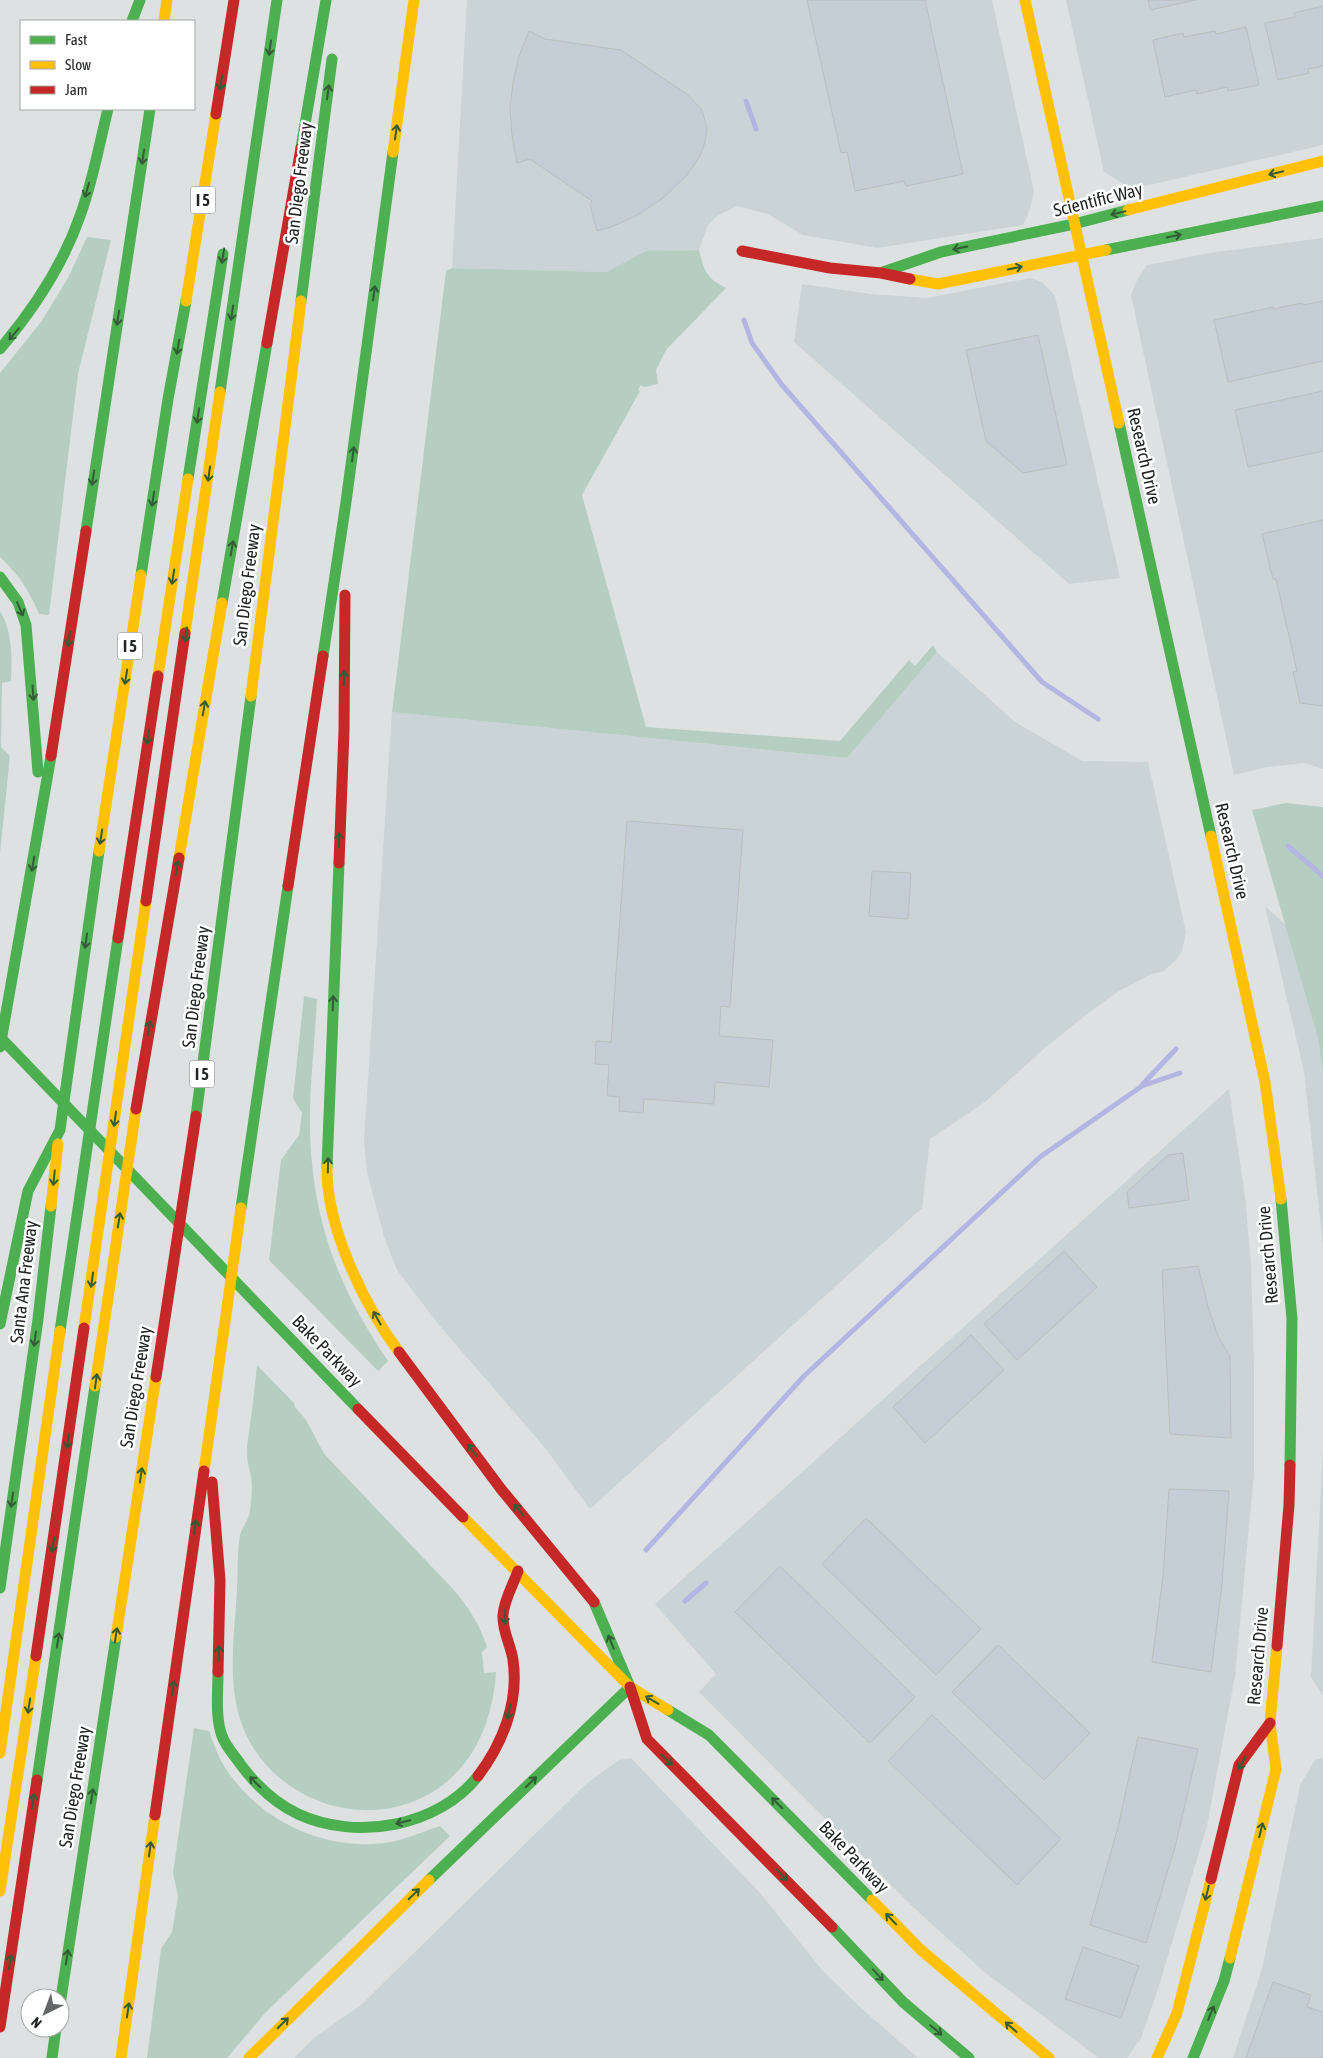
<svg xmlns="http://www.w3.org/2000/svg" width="1323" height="2058" font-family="'Asap Condensed',sans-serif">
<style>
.built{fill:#cad3d6}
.green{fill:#b6cec2}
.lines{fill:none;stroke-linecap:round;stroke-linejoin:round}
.stream{stroke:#b3b6e2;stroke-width:5}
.building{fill:#c5cdd6;stroke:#bcbec0}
.fast{stroke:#4caf50;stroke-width:11}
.slow{stroke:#ffc107;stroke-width:11}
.jam{stroke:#c62828;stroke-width:11}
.oneway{stroke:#335c36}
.labels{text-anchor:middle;stroke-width:5;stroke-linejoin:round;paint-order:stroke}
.shield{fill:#fff;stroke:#656666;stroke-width:1}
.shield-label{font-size:16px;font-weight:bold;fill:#232525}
.street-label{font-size:18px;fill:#232525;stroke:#fff}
</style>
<rect width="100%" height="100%" fill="#dee1e2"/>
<g class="built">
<polygon points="467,0 992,0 1034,191 1030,209 1023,225 877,248 803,235 768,214 737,206 717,216 708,225 699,250 646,251 606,272 452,268"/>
<polygon points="1066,0 1323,0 1323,145 1132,189 1104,172"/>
<polygon points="1323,238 1323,769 1305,763 1267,767 1234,775 1131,295 1137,280 1147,265 1216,252"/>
<polygon points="1030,278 1042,282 1055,296 1120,578 1069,584 794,342 802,284 871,294 927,298"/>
<polygon points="937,652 1015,722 1082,761 1148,762 1186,932 1182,951 1177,959 1164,971 1152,974 1119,991 1091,1011 1046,1047 985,1102 930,1139 922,1208 590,1509 546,1449 439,1325 397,1270 384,1237 367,1171 364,1141 392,712 847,758"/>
<polygon points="1265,906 1323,959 1323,1246 1304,1071"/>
<polygon points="1229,1089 1245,1196 1251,1266 1254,1363 1254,1474 1235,1676 1207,1826 1158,1989 1141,2038 1127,2058 1099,2058 983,1971 911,1905 699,1692 716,1674 655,1604"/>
<polygon points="1323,1450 1323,1696 1311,1677"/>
<polygon points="631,1758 761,1894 823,1971 860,2007 918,2058 294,2058 315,2037 361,2005 586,1784 619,1760"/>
<polygon points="1323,1758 1323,2058 1233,2058 1262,1969 1300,1785 1315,1760"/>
</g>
<g class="green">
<path d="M87 237 111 240 78 374 49 615 39 614C29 590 19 575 0 557V373L41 322 68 278Z"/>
<path d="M699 250C704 270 706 278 726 288L666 350 656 370 658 384 644 387 641 385 638 390 640 391 582 495 646 727 840 741 909 660 915 666 933 645 937 652 847 758 392 712 446 271 452 268 606 272 646 251Z"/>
<path d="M0 611C13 632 12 658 11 681L2 683 1 747 10 756 0 853Z"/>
<polygon points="1286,803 1323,807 1323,1072 1318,1038 1252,810"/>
<path d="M304 996 317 999C315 1043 309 1088 310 1132 313 1222 338 1287 388 1361L378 1371 269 1260 281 1160 299 1135 302 1113 293 1098Z"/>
<path d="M257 1365 294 1403C295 1409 299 1411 303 1416 313 1429 317 1445 328 1458L453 1589C469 1608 479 1623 487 1647L482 1652 484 1673 496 1672C493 1720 474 1768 431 1793 360 1835 264 1796 240 1719 227 1678 235 1630 237 1588 238 1571 237 1552 240 1535 242 1527 249 1520 250 1511 251 1501 253 1487 251 1477 250 1470 247 1462 247 1455 246 1445 249 1435 250 1425 253 1405 255 1385 257 1365Z"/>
<path d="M194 1728 209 1731C212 1740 216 1750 220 1759 252 1817 320 1851 385 1843 404 1840 422 1832 440 1826L450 1836 266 2012 227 2058H147L161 1949 172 1932 178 1896 173 1873Z"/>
</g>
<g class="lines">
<g class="stream">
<polyline points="746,101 756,129"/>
<polyline points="744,320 752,343 782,385 1042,682 1098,719"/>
<polyline points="1288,846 1323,876"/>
<polyline points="1142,1085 1176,1049"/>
<polyline points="646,1550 804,1376 1040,1157 1142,1086 1180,1073"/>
<polyline points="685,1601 706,1583"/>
</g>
</g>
<g class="building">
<polygon points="807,0 925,0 963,174 906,186 904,181 855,191 847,152 841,153"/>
<polygon points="1148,0 1196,0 1150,10"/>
<polygon points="1323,6 1323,66 1308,69 1309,73 1278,80 1265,23 1295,17 1294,13"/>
<polygon points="1246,27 1259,85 1228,91 1227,87 1197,94 1196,90 1165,97 1153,40 1183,33 1184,37 1215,31 1216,34"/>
<polygon points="529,31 545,39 621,50 688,95 702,110 707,128 705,142 700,156 687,175 663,198 636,216 611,227 597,231 590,204 592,201 530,159 517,163 512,136 510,109 513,82 519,56"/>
<polygon points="1323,301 1323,361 1228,382 1214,320 1273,307 1273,309 1302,303 1303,305"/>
<polygon points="1038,335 1067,465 1023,473 986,441 966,350"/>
<polygon points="1323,391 1323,451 1248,467 1235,410"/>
<polygon points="1323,520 1323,706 1300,703 1293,672 1297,671 1276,579 1273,579 1262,534"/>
<polygon points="627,821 743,830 730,1007 721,1006 719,1036 773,1040 769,1087 715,1082 714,1104 644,1099 643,1113 619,1111 620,1097 607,1096 609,1065 595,1064 596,1041 611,1042"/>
<polygon points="872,871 911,873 908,919 869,916"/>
<polygon points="1183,1153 1189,1200 1129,1208 1127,1192 1168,1155"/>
<polygon points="1064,1251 1097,1287 1017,1360 984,1324"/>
<polygon points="1198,1266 1209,1310 1218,1336 1230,1356 1231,1438 1170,1434 1162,1270"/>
<polygon points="971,1335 1004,1370 925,1443 893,1407"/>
<polygon points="1169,1489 1229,1491 1222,1584 1211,1672 1152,1662 1163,1576"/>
<polygon points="866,1518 981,1629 936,1675 822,1564"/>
<polygon points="780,1566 915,1697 870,1743 735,1612"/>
<polygon points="998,1645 1090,1733 1044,1780 952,1692"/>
<polygon points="932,1715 1061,1839 1017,1885 888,1761"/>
<polygon points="1138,1737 1198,1749 1175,1847 1146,1943 1090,1925 1117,1831"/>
<polygon points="1083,1947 1139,1966 1121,2018 1065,1999"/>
<polygon points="1273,1982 1311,1995 1307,2007 1323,2012 1323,2058 1246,2058"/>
</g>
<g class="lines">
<g class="fast">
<polyline points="132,21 140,0"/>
<polyline points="301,148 326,0"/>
<polyline points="1106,250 1323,206"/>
<polyline points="883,272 941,252 1074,224 1128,210"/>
<polyline points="301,301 332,59"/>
<path d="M0 349C33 310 63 265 80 216 93 181 99 145 108 109"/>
<polyline points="220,392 277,0"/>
<polyline points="1119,423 1211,836"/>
<polyline points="188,479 223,254"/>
<polyline points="86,531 150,109"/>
<polyline points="141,575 168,399 186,301"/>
<polyline points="0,577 18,602 26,625 38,772"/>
<polyline points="222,603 267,343"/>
<polyline points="323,656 346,502 393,152"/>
<polyline points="0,1037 358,1409"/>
<polyline points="0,1047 51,756"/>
<polyline points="196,1116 251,696"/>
<polyline points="327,1167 339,863"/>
<polyline points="1281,1199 1292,1319 1290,1465"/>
<polyline points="241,1208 288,886"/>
<polyline points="0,1324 28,1191 60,1130 99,851"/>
<polyline points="60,1331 118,938"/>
<polyline points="0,1588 38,1319 51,1206"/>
<path d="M218 1672C218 1693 215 1717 222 1736 226 1747 235 1756 241 1765 256 1785 275 1803 298 1814 356 1841 438 1827 478 1776"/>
<polyline points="668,1710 709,1735 872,1900"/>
<polyline points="37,1780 95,1386"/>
<polyline points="429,1880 630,1687 594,1602"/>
<polyline points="832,1927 903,2002 969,2058"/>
<polyline points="60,2005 116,1637"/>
<polyline points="52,2058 56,2028"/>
<polyline points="1193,2058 1224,1981 1230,1958"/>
</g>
<g class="slow">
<polyline points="1025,0 1119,423"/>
<polyline points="164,21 167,0"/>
<polyline points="393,152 414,0"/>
<polyline points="1128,210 1323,161"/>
<polyline points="910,279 938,284 1106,250"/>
<polyline points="186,301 216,114"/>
<polyline points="185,633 220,392"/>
<polyline points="158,676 188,479"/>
<polyline points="251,696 301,301"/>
<polyline points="1211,836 1265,1082 1281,1199"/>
<polyline points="99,851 141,575"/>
<polyline points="179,858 222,603"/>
<path d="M327 1167C326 1227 364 1305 399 1352"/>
<polyline points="51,1206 58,1144"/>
<polyline points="84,1328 146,901"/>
<polyline points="95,1386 136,1109"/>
<polyline points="204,1471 241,1208"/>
<polyline points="463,1517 630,1687 668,1710"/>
<polyline points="116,1637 156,1377"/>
<polyline points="0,1753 60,1331"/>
<polyline points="0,1891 36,1656"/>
<polyline points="872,1900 921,1950 1049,2058"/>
<polyline points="1230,1958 1276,1769 1270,1723 1277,1646"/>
<polyline points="121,2058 155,1815"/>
<polyline points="249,2058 429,1880"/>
<polyline points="1157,2058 1177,2013 1211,1879"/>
</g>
<g class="jam">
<polyline points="216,114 234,0"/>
<polyline points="742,251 830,268 881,273 910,279"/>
<polyline points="267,343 301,148"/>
<polyline points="51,756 86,531"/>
<polyline points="339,863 344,731 345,595"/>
<polyline points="288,886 323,656"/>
<polyline points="146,901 185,633"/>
<polyline points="118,938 158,676"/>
<polyline points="136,1109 179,858"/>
<polyline points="399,1352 501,1489 594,1602"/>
<polyline points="156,1377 196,1116"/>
<polyline points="358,1409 463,1517"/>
<polyline points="212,1482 220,1580 218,1672"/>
<polyline points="1277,1646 1289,1505 1290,1465"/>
<polyline points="36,1656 84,1328"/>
<polyline points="630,1687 647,1739 832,1927"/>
<path d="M478 1776C503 1743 519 1702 513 1660 511 1645 502 1631 503 1615 504 1600 513 1585 518 1571"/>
<polyline points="155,1815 204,1471"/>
<polyline points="1211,1879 1239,1765 1270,1723"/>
<polyline points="0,2027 37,1780"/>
</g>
</g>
<defs><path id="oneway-shaft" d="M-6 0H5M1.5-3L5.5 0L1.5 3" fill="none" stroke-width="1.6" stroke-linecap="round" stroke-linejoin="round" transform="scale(1.25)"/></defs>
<g class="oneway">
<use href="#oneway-shaft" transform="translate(270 48) rotate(98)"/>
<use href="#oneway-shaft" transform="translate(221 83) rotate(99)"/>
<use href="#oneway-shaft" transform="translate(328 92) rotate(-82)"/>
<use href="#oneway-shaft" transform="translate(396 132) rotate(-82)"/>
<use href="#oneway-shaft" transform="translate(143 157) rotate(99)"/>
<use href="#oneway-shaft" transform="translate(1276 173) rotate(166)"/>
<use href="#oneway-shaft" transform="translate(87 190) rotate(106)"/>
<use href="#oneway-shaft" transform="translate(1118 213) rotate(166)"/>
<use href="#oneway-shaft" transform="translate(1174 236) rotate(-11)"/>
<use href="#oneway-shaft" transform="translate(960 248) rotate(169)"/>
<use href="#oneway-shaft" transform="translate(223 256) rotate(99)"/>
<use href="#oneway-shaft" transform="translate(1015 268) rotate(-12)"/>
<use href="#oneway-shaft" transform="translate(374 293) rotate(-82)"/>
<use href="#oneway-shaft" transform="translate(232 313) rotate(98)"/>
<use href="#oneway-shaft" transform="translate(118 318) rotate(99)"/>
<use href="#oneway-shaft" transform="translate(14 334) rotate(131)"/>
<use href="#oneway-shaft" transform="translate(178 347) rotate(100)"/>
<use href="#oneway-shaft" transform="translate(198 416) rotate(99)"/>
<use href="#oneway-shaft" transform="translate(353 454) rotate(-82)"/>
<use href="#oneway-shaft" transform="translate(209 474) rotate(98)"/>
<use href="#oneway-shaft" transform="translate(93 478) rotate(99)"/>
<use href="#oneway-shaft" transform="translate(153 499) rotate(99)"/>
<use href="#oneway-shaft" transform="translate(232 548) rotate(-80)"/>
<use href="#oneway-shaft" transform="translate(173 577) rotate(99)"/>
<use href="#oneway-shaft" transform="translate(20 609) rotate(67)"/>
<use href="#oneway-shaft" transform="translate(186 635) rotate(98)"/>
<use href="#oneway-shaft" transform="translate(69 639) rotate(99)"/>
<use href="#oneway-shaft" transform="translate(126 677) rotate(99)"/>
<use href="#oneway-shaft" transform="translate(344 678) rotate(-89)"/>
<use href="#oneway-shaft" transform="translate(33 693) rotate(86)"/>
<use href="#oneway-shaft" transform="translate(204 708) rotate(-80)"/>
<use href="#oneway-shaft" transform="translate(148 737) rotate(99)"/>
<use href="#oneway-shaft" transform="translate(101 837) rotate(99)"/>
<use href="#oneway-shaft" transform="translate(339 840) rotate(-88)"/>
<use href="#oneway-shaft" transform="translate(33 864) rotate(100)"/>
<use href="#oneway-shaft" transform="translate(177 868) rotate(-80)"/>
<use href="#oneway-shaft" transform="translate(86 941) rotate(98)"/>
<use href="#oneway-shaft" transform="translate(333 1003) rotate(-88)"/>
<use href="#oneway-shaft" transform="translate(149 1028) rotate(-80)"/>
<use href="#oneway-shaft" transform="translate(115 1119) rotate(98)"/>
<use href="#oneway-shaft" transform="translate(328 1165) rotate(-89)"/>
<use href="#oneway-shaft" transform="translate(54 1178) rotate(96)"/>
<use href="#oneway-shaft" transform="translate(119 1220) rotate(-81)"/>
<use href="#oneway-shaft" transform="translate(92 1280) rotate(98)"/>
<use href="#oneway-shaft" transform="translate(377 1318) rotate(-119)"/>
<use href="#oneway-shaft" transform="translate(35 1339) rotate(98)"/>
<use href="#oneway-shaft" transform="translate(96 1381) rotate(-82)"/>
<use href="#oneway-shaft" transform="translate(68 1441) rotate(98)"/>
<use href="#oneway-shaft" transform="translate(472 1450) rotate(-127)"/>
<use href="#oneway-shaft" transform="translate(141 1475) rotate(-81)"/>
<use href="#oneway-shaft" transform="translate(12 1500) rotate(98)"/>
<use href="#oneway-shaft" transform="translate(519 1510) rotate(-129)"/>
<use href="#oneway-shaft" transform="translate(195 1527) rotate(-82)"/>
<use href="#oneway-shaft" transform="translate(53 1545) rotate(99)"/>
<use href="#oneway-shaft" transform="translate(505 1617) rotate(91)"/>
<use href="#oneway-shaft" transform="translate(116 1635) rotate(-81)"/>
<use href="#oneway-shaft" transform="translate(58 1640) rotate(-81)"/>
<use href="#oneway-shaft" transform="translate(611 1642) rotate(-113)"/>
<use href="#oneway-shaft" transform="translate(219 1653) rotate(-89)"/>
<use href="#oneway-shaft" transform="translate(173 1688) rotate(-82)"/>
<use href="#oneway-shaft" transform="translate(652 1700) rotate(-149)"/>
<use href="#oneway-shaft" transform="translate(29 1706) rotate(99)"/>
<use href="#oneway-shaft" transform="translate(509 1712) rotate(101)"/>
<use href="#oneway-shaft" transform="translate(667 1760) rotate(45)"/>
<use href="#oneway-shaft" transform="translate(1242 1763) rotate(119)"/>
<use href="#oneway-shaft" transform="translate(255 1782) rotate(-135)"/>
<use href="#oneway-shaft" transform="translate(531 1782) rotate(-44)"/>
<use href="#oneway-shaft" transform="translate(92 1796) rotate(-81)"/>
<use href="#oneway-shaft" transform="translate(33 1801) rotate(-82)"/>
<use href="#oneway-shaft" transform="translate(777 1803) rotate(-135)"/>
<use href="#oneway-shaft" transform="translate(403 1822) rotate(167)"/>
<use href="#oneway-shaft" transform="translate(1261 1830) rotate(-76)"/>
<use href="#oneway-shaft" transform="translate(150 1849) rotate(-82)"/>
<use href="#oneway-shaft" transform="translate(782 1875) rotate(46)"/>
<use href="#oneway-shaft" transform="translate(1207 1893) rotate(104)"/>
<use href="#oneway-shaft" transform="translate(414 1894) rotate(-44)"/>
<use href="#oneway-shaft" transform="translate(891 1919) rotate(-134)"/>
<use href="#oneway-shaft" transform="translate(67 1957) rotate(-81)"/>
<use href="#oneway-shaft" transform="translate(10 1962) rotate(-82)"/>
<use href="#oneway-shaft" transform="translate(878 1975) rotate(48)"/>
<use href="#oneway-shaft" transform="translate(128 2010) rotate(-82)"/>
<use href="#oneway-shaft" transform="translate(1211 2013) rotate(-68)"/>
<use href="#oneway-shaft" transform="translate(283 2023) rotate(-45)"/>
<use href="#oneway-shaft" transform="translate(1011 2027) rotate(-139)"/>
<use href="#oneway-shaft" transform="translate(936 2030) rotate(40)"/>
</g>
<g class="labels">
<g class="shield">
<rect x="190.5" y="186.5" width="25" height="27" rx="4"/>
<rect x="117.5" y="632.5" width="25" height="27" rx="4"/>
<rect x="189.5" y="1060.5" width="25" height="27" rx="4"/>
</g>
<g class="shield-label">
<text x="203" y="206">I 5</text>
<text x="130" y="652">I 5</text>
<text x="202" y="1080">I 5</text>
</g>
<g class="street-label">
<text transform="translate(299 183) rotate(-83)" y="6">San Diego Freeway</text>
<text transform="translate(1098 200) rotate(-14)" y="6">Scientific Way</text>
<text transform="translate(1144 456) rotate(77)" y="6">Research Drive</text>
<text transform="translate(247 585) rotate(-83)" y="6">San Diego Freeway</text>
<text transform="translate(1232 851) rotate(77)" y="6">Research Drive</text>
<text transform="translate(196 987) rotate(-83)" y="6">San Diego Freeway</text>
<text transform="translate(1268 1255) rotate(-95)" y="6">Research Drive</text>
<text transform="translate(24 1282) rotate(-83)" y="6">Santa Ana Freeway</text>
<text transform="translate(327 1351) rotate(46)" y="6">Bake Parkway</text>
<text transform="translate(136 1387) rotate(-81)" y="6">San Diego Freeway</text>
<text transform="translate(1258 1656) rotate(-85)" y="6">Research Drive</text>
<text transform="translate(75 1787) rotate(-81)" y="6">San Diego Freeway</text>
<text transform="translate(854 1857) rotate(46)" y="6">Bake Parkway</text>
</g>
</g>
<rect x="20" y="20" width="175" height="90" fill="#ffffff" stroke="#a7a8a8"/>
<rect x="30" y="36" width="25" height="8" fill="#4caf50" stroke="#a7a8a8"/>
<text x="65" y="45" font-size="15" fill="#232525">Fast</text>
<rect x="30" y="61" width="25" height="8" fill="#ffc107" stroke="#a7a8a8"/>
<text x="65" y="70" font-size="15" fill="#232525">Slow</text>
<rect x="30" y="86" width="25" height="8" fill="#c62828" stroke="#a7a8a8"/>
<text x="65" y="95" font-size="15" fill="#232525">Jam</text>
<g transform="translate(45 2013) rotate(222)"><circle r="24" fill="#ffffff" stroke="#a7a8a8"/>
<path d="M0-4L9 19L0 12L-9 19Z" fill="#646767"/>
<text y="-8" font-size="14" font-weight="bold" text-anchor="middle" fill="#232525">N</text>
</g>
</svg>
